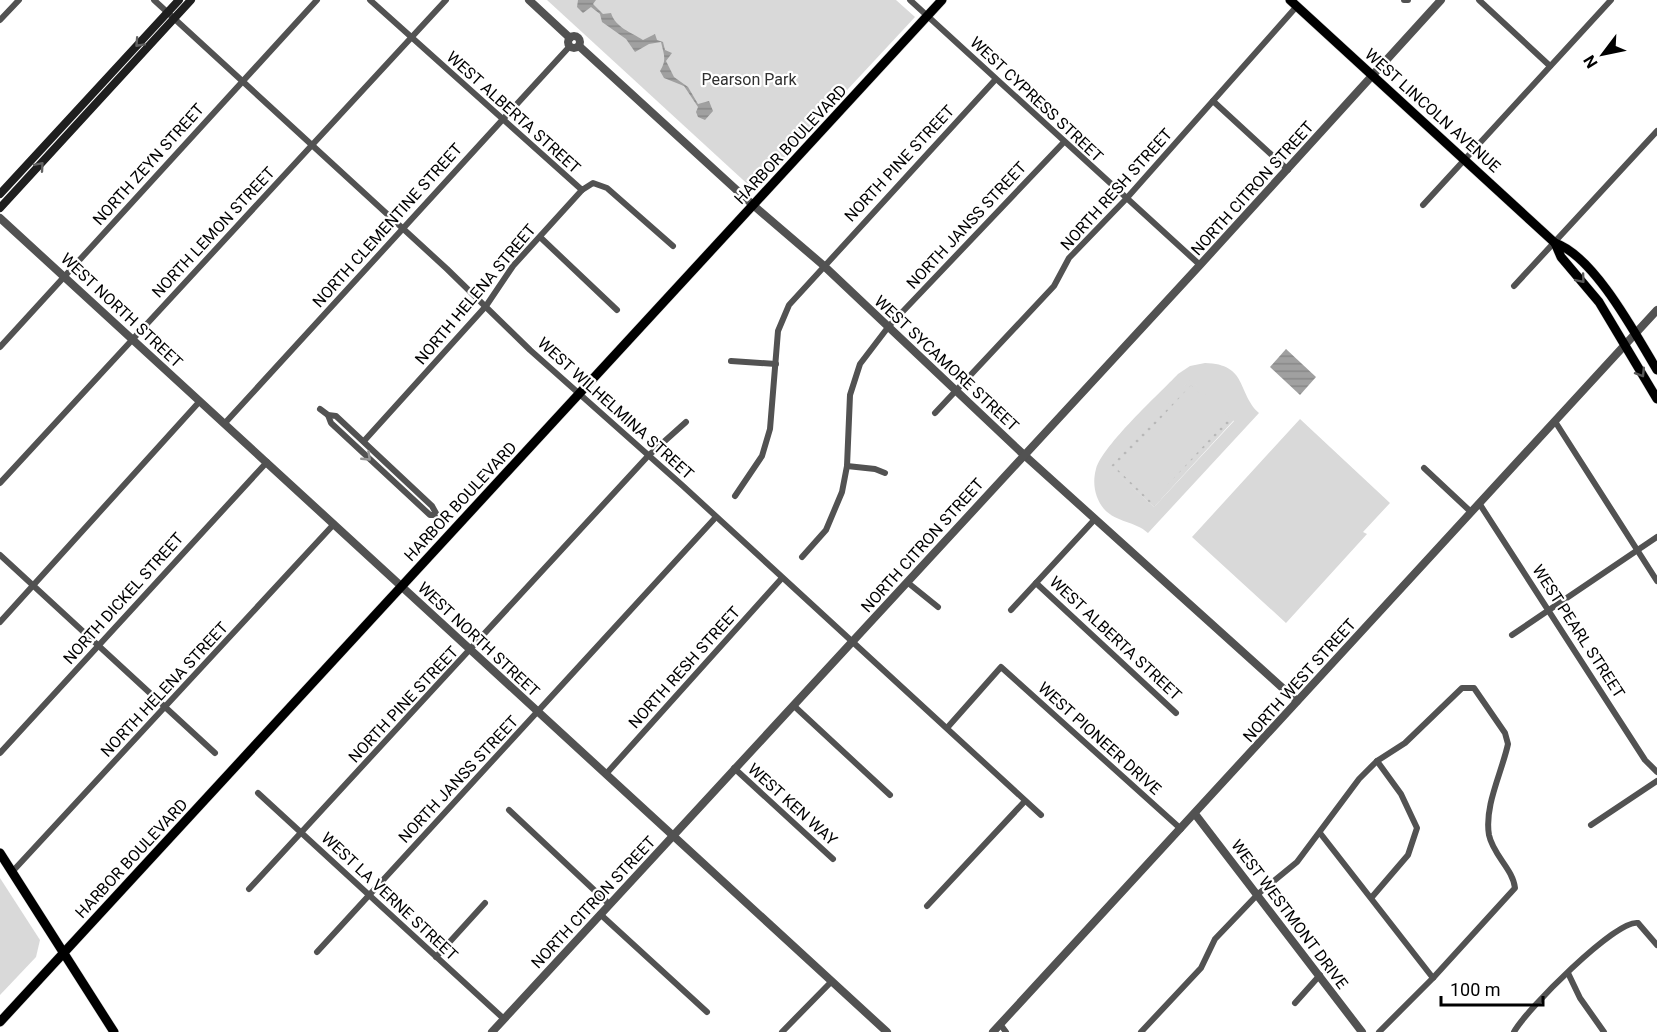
<svg xmlns="http://www.w3.org/2000/svg" width="1657" height="1032" font-family="Roboto,sans-serif">
<style>
.grass{fill:url(#grass-dots)}
.green{fill:#d9d9d9;fill-rule:evenodd}
.water{fill:url(#water-rules)}
.lines{fill:none;stroke-linecap:round;stroke-linejoin:round}
.primary-casing{stroke:#dbdbdb;stroke-width:10}
.minor{stroke:#525252;stroke-width:6}
.tertiary{stroke:#525252;stroke-width:8}
.secondary{stroke:#1f1f1f;stroke-width:8}
.primary{stroke:#000;stroke-width:9}
.oneway{stroke:#626262}
.oneway2{stroke:#595959}
.oneway3{stroke:#979797}
.labels{text-anchor:middle;stroke-width:4.5;stroke-linejoin:round;paint-order:stroke}
.park-label{font-size:16px;fill:#303030;stroke:#fff}
.street-label{font-size:16px;fill:#000;stroke:#fff}
</style>
<defs>
<pattern id="grass-dots" width="8" height="8" patternUnits="userSpaceOnUse" patternTransform="scale(1.5)"><rect width="8" height="8" fill="#d9d9d9"/><path d="M2 2h.1M6 6h.1" fill="none" stroke="#b8b8b8" stroke-width="1.8" stroke-linecap="round"/></pattern>
<pattern id="water-rules" width="6" height="5" patternUnits="userSpaceOnUse" patternTransform="scale(1.5)"><rect width="6" height="5" fill="#a0a0a0"/><path d="M0 2.5h6" fill="none" stroke="#888"/></pattern>
</defs>
<rect width="100%" height="100%" fill="#fff"/>
<polygon class="grass" points="1190,379 1234,420 1154,507 1109,467"/>
<g class="green">
<polygon points="547,0 896,0 915,17 754,190"/>
<path d="M1205 363C1248 364 1237 393 1259 413L1148 533C1135 521 1117 523 1104 509 1095 498 1092 483 1096 469 1103 445 1159 394 1178 374L1190 366ZM1190 380 1234 421 1154 507 1110 467Z"/>
<polygon points="1191,385 1228,419 1152,502 1116,468"/>
<polygon points="1300,419 1390,503 1363,532 1367,534 1286,623 1192,537"/>
<polygon points="0,878 40,940 36,957 0,995"/>
</g>
<g class="water">
<path d="M578 0H596L593 4 603 14 611 13C616 28 631 32 643 40L655 34 657 40 663 42 665 50 672 53 666 61 674 77 688 87 698 104 709 101 713 111 705 120 698 117 696 112 698 107 684 86 664 78 660 71C667 60 664 55 661 42L649 44 635 52 626 39 602 22 600 14 591 7 583 13 577 7Z"/>
<polygon points="1286,349 1316,377 1300,395 1270,367"/>
</g>
<g class="lines">
<defs>
<g id="primary">
<path d="M1290 0 1555 243C1594 256 1636 335 1657 370"/>
<polyline points="1555,243 1561,257 1599,302 1657,399"/>
<polyline points="0,853 114,1032"/>
<polyline points="0,1022 942,0"/>
</g>
</defs>
<use href="#primary" class="primary-casing"/>
<g class="minor">
<polyline points="154,0 447,269 530,350 683,486 1041,815"/>
<polyline points="370,0 582,190 593,183 607,188 673,246"/>
<polyline points="910,0 1200,265"/>
<polyline points="1404,0 1408,0"/>
<polyline points="1479,0 1550,66"/>
<polyline points="0,20 19,0"/>
<polyline points="1213,101 1288,170"/>
<polyline points="1423,205 1611,0"/>
<polyline points="540,237 617,310"/>
<polyline points="1514,286 1657,131"/>
<polyline points="0,347 317,0"/>
<polyline points="731,361 776,364"/>
<polyline points="320,409 328,415 336,416 432,506 437,515"/>
<polyline points="935,413 1054,286 1069,258 1126,199 1297,6"/>
<polyline points="328,415 331,423 430,515 437,515"/>
<polyline points="225,423 570,46"/>
<polyline points="1556,423 1657,581"/>
<polyline points="364,441 486,306 513,266 582,190"/>
<polyline points="847,466 875,469 885,473"/>
<polyline points="1424,468 1471,512"/>
<polyline points="0,483 446,0"/>
<polyline points="735,496 762,456 770,429 778,331 789,305 995,80"/>
<polyline points="1479,503 1645,760 1657,772"/>
<polyline points="0,555 215,753"/>
<polyline points="802,557 826,530 842,492 847,466 850,395 860,364 889,326 1064,142"/>
<polyline points="907,582 938,607"/>
<polyline points="1036,583 1176,713"/>
<polyline points="1011,610 1095,519"/>
<polyline points="0,622 200,401"/>
<polyline points="1512,635 1657,537"/>
<polyline points="793,705 890,795"/>
<polyline points="947,728 1001,667 1181,829"/>
<polyline points="0,753 267,462"/>
<polyline points="734,768 833,859"/>
<polyline points="606,774 782,578"/>
<polyline points="258,793 504,1019"/>
<polyline points="509,810 609,904"/>
<polyline points="1591,825 1657,781"/>
<polyline points="1320,833 1433,978"/>
<polyline points="12,872 334,524"/>
<polyline points="249,889 648,456 686,422"/>
<polyline points="1372,897 1408,855 1417,828 1401,794 1377,761"/>
<polyline points="927,906 1025,801"/>
<polyline points="600,914 707,1012"/>
<polyline points="317,952 716,517"/>
<polyline points="436,957 485,903"/>
<polyline points="1568,973 1580,998 1604,1032"/>
<polyline points="1295,1003 1320,975"/>
<polyline points="1000,1024 1006,1032"/>
<polyline points="782,1032 832,981"/>
<path d="M1141 1032 1201 968 1215 939 1258 894 1297 862 1359 779 1377 761 1405 743 1462 688H1474L1505 733 1508 744C1502 772 1484 806 1489 835 1493 855 1513 869 1515 888L1433 978 1379 1032"/>
<path d="M1514 1032C1525 1011 1616 919 1638 923L1657 945"/>
</g>
<g class="tertiary">
<polyline points="529,0 570,38"/>
<circle cx="574" cy="42" r="6"/>
<polyline points="579,46 753,205 823,265 1023,454 1297,701"/>
<polyline points="0,218 887,1032"/>
<polyline points="1195,814 1362,1032"/>
<polyline points="492,1032 1200,265 1441,0"/>
<polyline points="993,1032 1657,310"/>
</g>
<g class="secondary">
<polyline points="0,194 179,0"/>
<polyline points="0,208 191,0"/>
</g>
<use href="#primary" class="primary"/>
</g>
<defs><path id="oneway-chevron" d="M-2-3.5L2.5 0L-2 3.5" fill="none" stroke-width="1.6" stroke-linecap="round" stroke-linejoin="round" transform="scale(1.5)"/></defs>
<g class="oneway">
<use href="#oneway-chevron" transform="translate(139 43) rotate(133)"/>
<use href="#oneway-chevron" transform="translate(40 166) rotate(-49)"/>
</g>
<g class="oneway2">
<use href="#oneway-chevron" transform="translate(1581 279) rotate(50)"/>
<use href="#oneway-chevron" transform="translate(1641 373) rotate(58)"/>
</g>
<use class="oneway3" href="#oneway-chevron" transform="translate(367 457) rotate(43)"/>
<g class="labels">
<g class="park-label">
<text x="749" y="85">Pearson Park</text>
</g>
<g class="street-label">
<text transform="translate(1037 99) rotate(43)" y="6">WEST CYPRESS STREET</text>
<text transform="translate(1433 110) rotate(42)" y="6">WEST LINCOLN AVENUE</text>
<text transform="translate(514 112) rotate(42)" y="6">WEST ALBERTA STREET</text>
<text transform="translate(790 144) rotate(-47)" y="6">HARBOR BOULEVARD</text>
<text transform="translate(899 163) rotate(-47)" y="6">NORTH PINE STREET</text>
<text transform="translate(148 164) rotate(-48)" y="6">NORTH ZEYN STREET</text>
<text transform="translate(1252 188) rotate(-48)" y="6">NORTH CITRON STREET</text>
<text transform="translate(1116 189) rotate(-48)" y="6">NORTH RESH STREET</text>
<text transform="translate(387 225) rotate(-48)" y="6">NORTH CLEMENTINE STREET</text>
<text transform="translate(966 225) rotate(-47)" y="6">NORTH JANSS STREET</text>
<text transform="translate(213 232) rotate(-47)" y="6">NORTH LEMON STREET</text>
<text transform="translate(475 294) rotate(-50)" y="6">NORTH HELENA STREET</text>
<text transform="translate(122 310) rotate(43)" y="6">WEST NORTH STREET</text>
<text transform="translate(947 363) rotate(43)" y="6">WEST SYCAMORE STREET</text>
<text transform="translate(616 408) rotate(42)" y="6">WEST WILHELMINA STREET</text>
<text transform="translate(460 501) rotate(-47)" y="6">HARBOR BOULEVARD</text>
<text transform="translate(922 545) rotate(-48)" y="6">NORTH CITRON STREET</text>
<text transform="translate(123 598) rotate(-48)" y="6">NORTH DICKEL STREET</text>
<text transform="translate(1579 631) rotate(57)" y="6">WEST PEARL STREET</text>
<text transform="translate(1116 638) rotate(43)" y="6">WEST ALBERTA STREET</text>
<text transform="translate(479 639) rotate(43)" y="6">WEST NORTH STREET</text>
<text transform="translate(684 667) rotate(-48)" y="6">NORTH RESH STREET</text>
<text transform="translate(1299 680) rotate(-48)" y="6">NORTH WEST STREET</text>
<text transform="translate(164 689) rotate(-47)" y="6">NORTH HELENA STREET</text>
<text transform="translate(403 704) rotate(-47)" y="6">NORTH PINE STREET</text>
<text transform="translate(1100 738) rotate(42)" y="6">WEST PIONEER DRIVE</text>
<text transform="translate(458 779) rotate(-47)" y="6">NORTH JANSS STREET</text>
<text transform="translate(793 804) rotate(42)" y="6">WEST KEN WAY</text>
<text transform="translate(131 858) rotate(-47)" y="6">HARBOR BOULEVARD</text>
<text transform="translate(390 896) rotate(43)" y="6">WEST LA VERNE STREET</text>
<text transform="translate(593 902) rotate(-47)" y="6">NORTH CITRON STREET</text>
<text transform="translate(1290 914) rotate(53)" y="6">WEST WESTMONT DRIVE</text>
</g>
</g>
<g transform="translate(1603 54) rotate(238)" stroke="#ffffff" stroke-width="4.5" paint-order="stroke">
<path d="M0-4.5L10 22L0 15L-10 22Z" fill="#000000"/>
<text y="-9" font-size="16" font-weight="bold" text-anchor="middle" fill="#000000">N</text>
</g>
<path d="M1441 996v9h102v-9" fill="none" stroke="#000000" stroke-width="3"/>
<text x="1450" y="996" font-size="18" fill="#000000" stroke="#ffffff" stroke-width="4.5" paint-order="stroke">100 m</text>
</svg>
